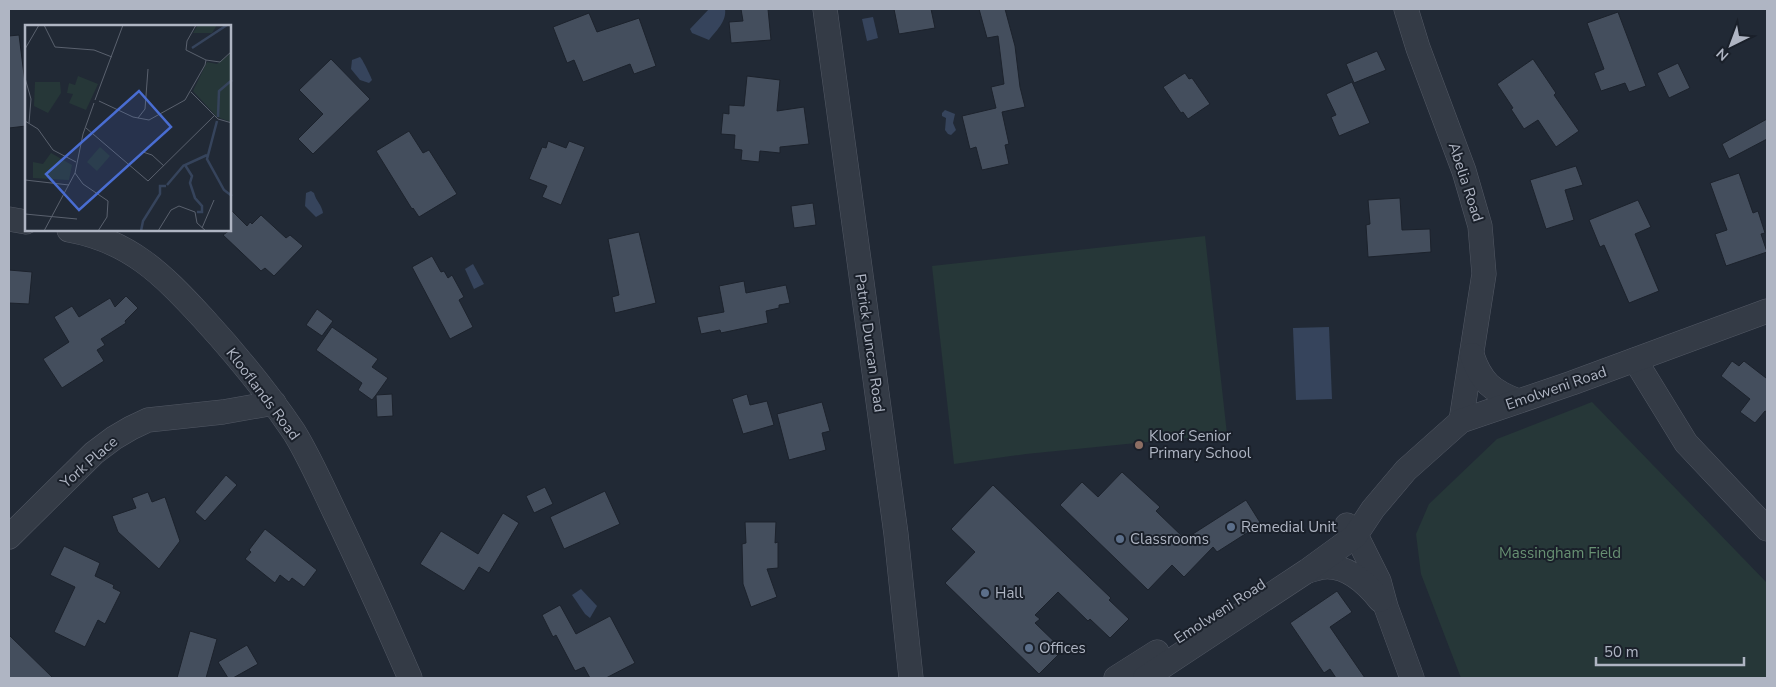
<svg xmlns="http://www.w3.org/2000/svg" width="1776" height="687" font-family="'Nunito Sans',sans-serif">
<style>
.green{fill:#263738}
.water{fill:#36445c}
.building{fill:#444e5d;stroke:#1c222c}
.lines{fill:none;stroke-linecap:round;stroke-linejoin:round}
.minor-casing{stroke:#525864;stroke-width:25}
.minor{stroke:#343b46;stroke-width:24}
.education-dot{fill:#8d6e63;stroke:#1a202a;stroke-width:2}
.service-dot{fill:#5c6f8a;stroke:#1a202a;stroke-width:2}
.labels{text-anchor:middle;stroke-width:4;stroke-linejoin:round;paint-order:stroke}
.street-label{font-size:15px;fill:#afb5c3;stroke:#1a202a}
.poi-label{font-size:15px;fill:#afb5c3;stroke:#1a202a;text-anchor:start}
.park-label{font-size:15px;fill:#689173;stroke:#1a202a}
.inset-river{fill:none;stroke:#36445c;stroke-width:2.5}
.inset-road{fill:none;stroke:#5a616e;stroke-width:1}
.view{fill:#496dd2;fill-opacity:0.15;stroke:#496dd2;stroke-width:2.5}
.inset-edge{fill:none;stroke:#afb5c3;stroke-width:2.5}
</style>
<rect width="100%" height="100%" fill="#212935"/>
<g class="green">
<polygon points="1205,236 1227,434 1026,454 954,464 932,266"/>
<polygon points="1592,402 1767,583 1767,678 1461,678 1421,574 1416,534 1429,504 1497,439"/>
</g>
<g class="water">
<path d="M709 9H725C727 21 716 31 709 40L692 33 690 29Z"/>
<polygon points="873,17 878,38 867,41 862,19"/>
<path d="M360 57C362 58 371 77 372 80L369 83 360 80 351 69 352 60Z"/>
<polygon points="945,110 955,114 953,123 956,130 951,135 948,134 945,130 946,118 942,116 942,113"/>
<path d="M311 191 314 193C316 201 322 205 323 213L316 217 305 206 306 193Z"/>
<polygon points="473,264 484,284 474,289 465,269"/>
<polygon points="1329,327 1332,399 1296,400 1293,328"/>
<polygon points="581,589 597,606 590,618 585,614 572,595"/>
</g>
<g class="building">
<polygon points="741,9 768,9 771,40 731,43 729,22 743,21"/>
<polygon points="894,9 931,9 935,28 899,34"/>
<polygon points="979,9 1005,9 1015,46 1020,87 1025,107 1002,112 1009,144 1005,145 1009,164 982,170 976,147 970,149 962,116 996,108 991,87 1004,84 998,36 987,38"/>
<polygon points="1618,12 1646,86 1629,92 1625,83 1601,91 1594,73 1604,69 1587,23"/>
<polygon points="589,13 597,32 639,18 656,66 634,74 630,64 583,82 574,60 567,63 553,27"/>
<polygon points="19,35 25,83 26,83 26,126 9,128 9,36"/>
<polygon points="1377,51 1386,70 1354,83 1346,64"/>
<polygon points="331,59 370,99 313,154 298,139 323,114 299,90"/>
<polygon points="1533,59 1556,93 1554,95 1579,131 1556,147 1538,120 1524,129 1511,109 1513,108 1497,84"/>
<polygon points="1678,63 1690,88 1669,98 1657,73"/>
<polygon points="1185,73 1189,79 1192,78 1210,104 1188,119 1183,112 1181,113 1163,87"/>
<polygon points="747,76 780,80 777,111 804,107 809,144 780,147 780,153 760,151 759,162 741,160 742,150 734,149 735,135 721,134 723,113 729,114 729,105 744,106"/>
<polygon points="1352,82 1370,123 1339,136 1331,117 1336,115 1326,94"/>
<polygon points="1767,119 1767,139 1729,159 1722,144"/>
<polygon points="409,131 423,153 429,150 457,194 419,217 413,208 412,209 376,151"/>
<polygon points="548,141 566,148 569,141 585,147 561,205 542,197 547,186 529,179 542,147 546,148"/>
<polygon points="1576,166 1583,185 1565,190 1574,220 1546,229 1530,180"/>
<polygon points="1739,173 1753,213 1758,211 1765,233 1761,234 1767,252 1726,266 1715,234 1727,230 1710,183"/>
<polygon points="1400,198 1402,230 1430,229 1431,252 1368,257 1366,225 1370,224 1368,200"/>
<polygon points="1638,200 1651,227 1635,234 1659,291 1629,303 1604,245 1600,247 1589,220"/>
<polygon points="813,203 816,225 794,228 791,206"/>
<polygon points="230,209 247,226 250,222 252,224 261,215 286,238 290,235 303,246 274,276 265,268 261,271 223,235 230,230"/>
<polygon points="639,232 656,303 615,313 612,297 619,295 608,239"/>
<polygon points="432,256 441,272 444,271 448,278 452,275 464,297 459,300 473,327 450,339 412,267"/>
<polygon points="9,270 32,272 29,304 9,303"/>
<polygon points="744,281 746,293 786,285 790,303 779,305 779,308 766,311 768,323 721,333 720,330 701,334 697,317 724,312 719,286"/>
<polygon points="126,296 138,308 125,321 126,323 101,339 105,345 97,350 104,361 62,388 43,359 69,342 54,317 72,306 79,317 110,298 115,307"/>
<polygon points="317,309 333,321 322,336 306,325"/>
<polygon points="332,327 378,359 372,367 388,378 376,395 392,394 393,416 377,417 376,395 372,400 358,390 362,383 316,350"/>
<polygon points="1732,361 1739,366 1744,361 1766,378 1767,377 1767,412 1765,411 1755,423 1740,412 1750,399 1721,376"/>
<polygon points="747,394 750,405 767,401 774,425 743,434 732,399"/>
<polygon points="822,402 830,431 822,433 826,450 789,460 777,414"/>
<polygon points="1122,472 1160,507 1156,511 1185,539 1246,500 1261,524 1217,552 1213,547 1184,577 1172,565 1148,590 1060,505 1082,482 1098,497"/>
<polygon points="226,475 237,485 205,521 195,512"/>
<polygon points="993,485 1111,598 1109,600 1129,619 1110,638 1090,619 1088,621 1058,592 1035,615 1040,619 1035,623 1063,650 1039,674 945,583 975,552 951,529"/>
<polygon points="545,487 553,504 534,513 526,496"/>
<polygon points="605,491 620,524 564,549 550,517"/>
<polygon points="148,492 152,502 165,497 180,541 159,569 118,532 112,516 136,508 132,498"/>
<polygon points="503,513 519,523 489,573 479,567 464,591 420,564 441,531 478,554"/>
<polygon points="745,522 776,522 775,543 778,542 778,568 767,569 777,597 751,607 743,584 742,544 746,543"/>
<polygon points="265,529 317,570 304,587 292,578 289,582 280,575 275,583 245,559 251,552 249,550"/>
<polygon points="64,546 100,563 95,576 114,585 113,588 121,592 105,624 98,620 85,647 54,632 75,587 50,575"/>
<polygon points="1337,591 1352,612 1330,627 1365,678 1336,678 1330,669 1324,673 1290,623"/>
<polygon points="560,605 576,634 610,616 635,663 606,678 590,678 584,667 575,671 556,635 553,637 542,615"/>
<polygon points="190,631 217,639 206,678 177,678"/>
<polygon points="9,635 53,678 9,678"/>
<polygon points="247,645 258,664 233,678 228,678 218,662"/>
</g>
<g class="lines">
<defs>
<g id="minor">
<polyline points="825,9 896,534 911,678"/>
<polyline points="1406,9 1418,48 1464,171 1480,226 1484,274 1461,421"/>
<polyline points="9,219 26,222"/>
<path d="M69 230C130 241 162 274 202 317 235 353 267 392 294 432 310 458 322 486 335 513 361 567 386 623 410 678"/>
<path d="M1472 355C1481 382 1492 391 1518 401"/>
<polyline points="1635,360 1686,443 1767,529"/>
<polyline points="1347,525 1360,543 1379,581 1386,607 1412,678"/>
<polyline points="9,537 94,453 114,438 131,428 148,420 223,412 274,403"/>
<path d="M1308 571C1313 570 1319 567 1324 567 1347 565 1367 584 1380 600"/>
<polyline points="1116,678 1157,652"/>
<polyline points="1145,678 1307,571 1355,536 1373,509 1406,470 1461,421 1572,383 1767,311"/>
</g>
</defs>
<use href="#minor" class="minor-casing"/>
<use href="#minor" class="minor"/>
</g>
<circle class="education-dot" cx="1139" cy="445" r="5"/>
<g class="service-dot">
<circle cx="1231" cy="527" r="5"/>
<circle cx="1120" cy="539" r="5"/>
<circle cx="985" cy="593" r="5"/>
<circle cx="1029" cy="648" r="5"/>
</g>
<g class="labels">
<g class="street-label">
<text transform="translate(1466 182) rotate(72)" y="5">Abelia Road</text>
<text transform="translate(870 343) rotate(82)" y="5">Patrick Duncan Road</text>
<text transform="translate(1556 388) rotate(-19)" y="5">Emolweni Road</text>
<text transform="translate(263 394) rotate(53)" y="5">Klooflands Road</text>
<text transform="translate(89 462) rotate(-41)" y="5">York Place</text>
<text transform="translate(1220 611) rotate(-33)" y="5">Emolweni Road</text>
</g>
<g class="poi-label">
<text x="1149" y="441">Kloof Senior<tspan x="1149" dy="17">Primary School</tspan></text>
<text x="1241" y="532">Remedial Unit</text>
<text x="1130" y="544">Classrooms</text>
<text x="995" y="598">Hall</text>
<text x="1039" y="653">Offices</text>
</g>
<g class="park-label">
<text x="1560" y="558">Massingham Field</text>
</g>
</g>
<g transform="translate(25 25)">
<rect width="206" height="206" fill="#212935"/>
<path d="M173 0H192L187 8H168ZM206 28V97L192 92 168 66 182 37 192 39ZM53 51 73 59 61 85 44 78 48 69 42 68 44 58 50 60ZM10 57H35L36 68 23 88 9 81ZM75 122 85 131 72 146 62 137ZM26 128 47 140 44 155 8 153V137L18 139Z" fill="#263738"/>
<path class="inset-river" d="M167 23 202 0M193 92 194 66 207 55M192 96 182 134 199 165 207 171M142 160 159 140M172 187H177V181L170 173 165 158 167 151 160 140 182 130M116 206 118 196 135 169V161H141"/>
<path class="inset-road" d="M19 0 30 22 69 25 87 32M0 24 14 0M181 35 195 37 207 26M0 53 6 74 4 98M166 67 193 94 207 98M70 75 98 0M74 76 108 92 124 95 160 75 180 40 181 35 161 25 162 16 171 0M113 93 120 84 123 44M0 96 13 104 28 125 51 137M61 103 123 156 189 91M118 127 127 130 139 141M50 148 58 159 83 176 82 192 73 206M0 155 44 160M0 189 52 194M177 203 189 175M19 206 50 148 58 109 69 78M133 206 146 185 154 181 170 187 172 198 181 206"/>
<path class="view" d="M114 66 146 102 54 185 21 149Z"/>
<rect width="206" height="206" class="inset-edge"/>
</g>
<rect width="1776" height="687" fill="none" stroke="#afb5c3" stroke-width="20"/>
<g transform="translate(1731 45) rotate(222)" stroke="#1a202a" stroke-width="4" paint-order="stroke">
<path d="M0-4L9 19L0 12L-9 19Z" fill="#afb5c3"/>
<text y="-8" font-size="14" font-weight="bold" text-anchor="middle" fill="#afb5c3">N</text>
</g>
<path d="M1596 657v8h148v-8" fill="none" stroke="#afb5c3" stroke-width="2.5"/>
<text x="1604" y="657" font-size="15" fill="#afb5c3" stroke="#1a202a" stroke-width="4" paint-order="stroke">50 m</text>
</svg>
